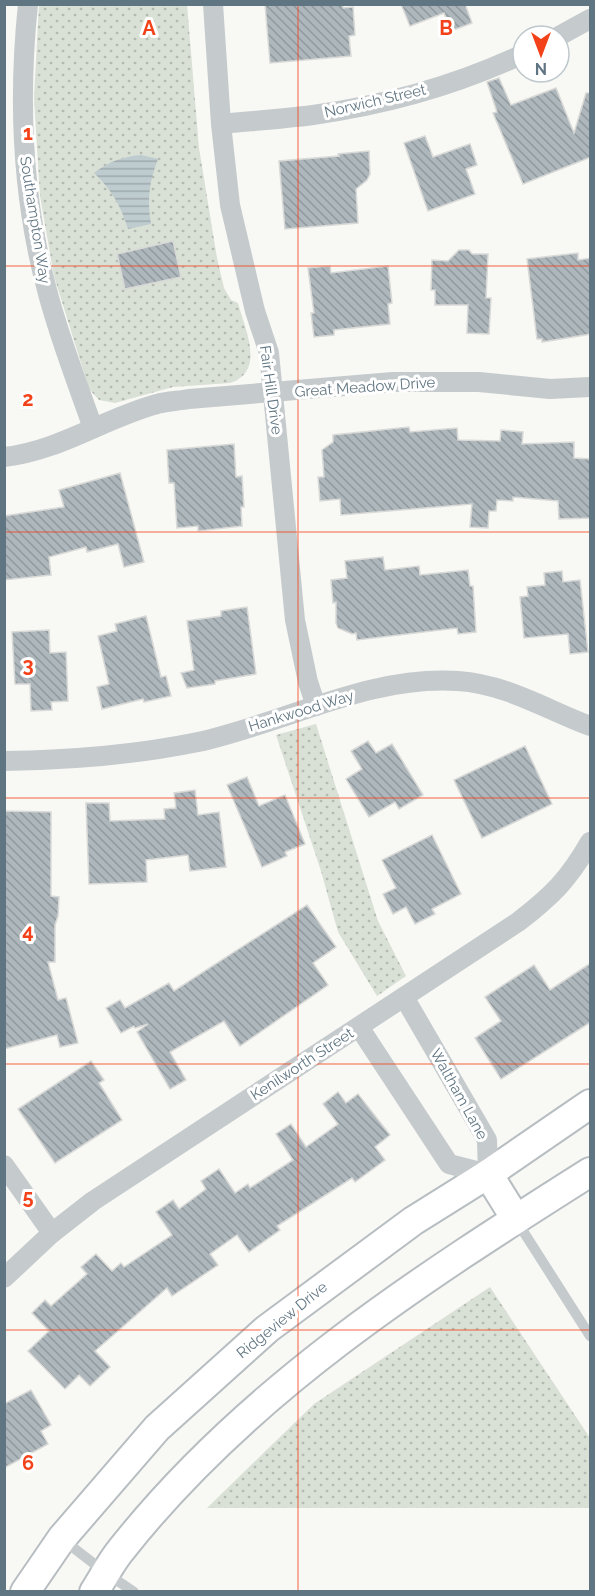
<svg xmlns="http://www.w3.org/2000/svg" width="595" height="1596" font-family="Raleway,sans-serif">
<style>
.green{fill:url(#green-dots)}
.water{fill:url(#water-rules)}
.building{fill:url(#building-back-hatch);stroke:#d9d9d7;stroke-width:1.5}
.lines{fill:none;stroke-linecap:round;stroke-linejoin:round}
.secondary-casing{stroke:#b7bdc1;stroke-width:32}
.lane{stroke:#c5cacd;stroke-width:10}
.street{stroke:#c5cacd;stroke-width:20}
.secondary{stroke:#fff;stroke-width:28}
.grid{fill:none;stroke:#f34219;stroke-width:1.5;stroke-opacity:0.55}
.labels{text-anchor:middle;stroke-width:6;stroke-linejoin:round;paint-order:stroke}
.street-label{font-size:15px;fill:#607582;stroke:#fff}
.grid-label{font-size:20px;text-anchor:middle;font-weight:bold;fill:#f34219;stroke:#fff;stroke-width:6;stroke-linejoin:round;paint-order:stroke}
</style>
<defs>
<pattern id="green-dots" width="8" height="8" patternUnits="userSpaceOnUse" patternTransform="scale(1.5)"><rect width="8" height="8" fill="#d9e0d5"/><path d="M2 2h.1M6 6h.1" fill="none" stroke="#b3bab2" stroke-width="1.8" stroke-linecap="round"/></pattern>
<pattern id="water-rules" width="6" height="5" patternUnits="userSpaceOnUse" patternTransform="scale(1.5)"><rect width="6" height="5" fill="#becbcf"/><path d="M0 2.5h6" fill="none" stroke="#9ea9ad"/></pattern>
<pattern id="building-back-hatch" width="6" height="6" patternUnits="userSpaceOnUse" patternTransform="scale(1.5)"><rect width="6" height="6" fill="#adb7bc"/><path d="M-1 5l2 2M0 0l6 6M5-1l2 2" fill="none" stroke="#90999e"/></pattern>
</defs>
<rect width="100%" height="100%" fill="#f8f8f4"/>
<g class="green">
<path d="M39 5H187L199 148 217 258 224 288 231 300 238 303C245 330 266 371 230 383L173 387 115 403 99 400 89 389 54 276 40 196 34 98Z"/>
<polygon points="316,724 378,921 406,976 377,996 338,932 321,871 276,735"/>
<polygon points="490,1287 590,1438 590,1508 207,1508 314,1404"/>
</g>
<path class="water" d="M141 155 158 159C149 182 147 200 151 224L128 229C121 206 112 190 94 173 110 161 122 157 141 155Z"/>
<g class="building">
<polygon points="265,4 343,4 343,8 353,7 355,35 349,36 351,56 270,63"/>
<polygon points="401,4 465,4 472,23 451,31 444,13 410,26"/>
<polygon points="499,78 511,105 556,88 574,133 586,93 591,93 591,157 523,184 493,113 497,112 487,82"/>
<polygon points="425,136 433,157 470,144 477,165 466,169 475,194 428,211 404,143"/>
<polygon points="369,151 370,174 367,180 356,189 358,223 285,229 279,161 339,156 338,154"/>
<polygon points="173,241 181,277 125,289 117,254"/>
<polygon points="459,250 469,250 472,254 488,254 486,298 491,298 489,334 467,333 468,305 435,305 435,290 431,290 432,260 448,261"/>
<polygon points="578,253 578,260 591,258 591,334 542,342 542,339 537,339 527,259"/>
<polygon points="330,266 331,273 388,266 392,303 388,304 390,324 334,330 334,335 314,337 311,313 314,313 308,268"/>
<polygon points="409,427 410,432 457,428 458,440 500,441 501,430 523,432 522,444 574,442 574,458 591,459 591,518 559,519 558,501 513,497 513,501 497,500 496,511 489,511 488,528 470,527 472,504 341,515 340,499 320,501 318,477 324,477 322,450 333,442 333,435"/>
<polygon points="234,444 236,477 242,476 244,507 241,507 242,526 198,531 198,526 177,528 174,483 169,483 167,450"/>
<polygon points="120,473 144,562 124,567 118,544 87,552 86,547 49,557 51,575 4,580 4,516 64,507 59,490"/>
<polygon points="383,557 385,570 419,566 420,575 468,570 470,586 473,586 476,632 458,634 457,628 357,640 356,633 352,634 338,628 336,623 336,602 333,603 331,580 347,578 345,561"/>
<polygon points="562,571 563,582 580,580 588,652 570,654 568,634 524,638 520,597 528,596 527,587 545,585 544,573"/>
<polygon points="247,607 256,674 215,681 215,684 187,688 181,673 194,670 187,621 221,616 221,611"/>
<polygon points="146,616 161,677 166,676 171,696 144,702 143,699 102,709 97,687 109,684 98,636 117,631 115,624"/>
<polygon points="49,630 50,653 66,652 68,701 51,702 52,710 31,711 30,684 15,684 12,632"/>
<polygon points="368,741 376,753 392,744 423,795 399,809 395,802 369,817 346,779 362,769 351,751"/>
<polygon points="525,746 552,804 482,838 454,780"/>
<polygon points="247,777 259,806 285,795 305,844 285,852 287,856 262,867 227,785"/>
<polygon points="195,790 198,815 219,812 226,867 190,871 188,855 146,860 147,882 89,884 86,803 109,803 110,821 165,819 164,809 176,808 174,793"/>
<polygon points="4,811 51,812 51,896 59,897 58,916 55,925 55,962 48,962 58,1000 66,998 78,1043 60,1047 57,1035 4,1049"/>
<polygon points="432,835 461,894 432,909 435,914 415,924 406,907 393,914 383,894 396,888 382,860"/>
<polygon points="307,905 336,947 313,963 328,985 240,1046 224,1021 170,1052 186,1080 170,1089 137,1032 148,1024 135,1028 134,1026 121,1033 106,1008 120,1000 125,1008 169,983 174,991"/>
<polygon points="591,963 591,1022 501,1079 475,1038 501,1021 485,997 534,965 550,990"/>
<polygon points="91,1061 104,1080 99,1083 122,1120 55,1163 18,1109"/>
<polygon points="338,1092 346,1103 358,1094 390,1135 375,1147 385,1160 355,1182 352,1178 277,1226 280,1230 249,1252 237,1235 210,1254 218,1265 172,1296 167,1288 95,1351 110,1367 90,1386 79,1375 65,1389 28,1351 49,1331 32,1313 45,1300 51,1306 87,1274 81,1267 96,1254 112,1271 121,1263 124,1267 172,1235 156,1212 173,1200 179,1209 206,1189 201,1181 219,1169 235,1193 248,1184 250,1188 293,1160 276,1134 291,1124 306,1147 338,1124 323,1104"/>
<polygon points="31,1390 51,1425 41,1431 48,1444 4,1468 4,1404"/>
</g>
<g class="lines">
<defs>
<g id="secondary">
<polyline points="488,1174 516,1219"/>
<polyline points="25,1592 62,1538 157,1428 267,1329 413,1221 488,1174 590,1104"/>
<path d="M94 1592C103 1578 111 1562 121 1550 247 1390 421 1279 590 1172"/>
</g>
</defs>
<use href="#secondary" class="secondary-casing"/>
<g class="lane">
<polyline points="516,1220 590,1336"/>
<polyline points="62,1539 106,1573 134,1592"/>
</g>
<g class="street">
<path d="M28 4C18 100 22 197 47 290 59 337 77 382 93 428"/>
<polyline points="213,4 221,124 230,205 255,311 269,353 295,620 308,682 316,706"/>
<polyline points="559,36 590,19"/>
<path d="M221 124C252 121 282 119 313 115 385 105 457 85 523 54"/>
<path d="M4 457C59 451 105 418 157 404 167 401 178 401 189 399L393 382H479L550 389 590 387"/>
<path d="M4 761C69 760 135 755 198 742 285 723 368 675 458 681 506 684 547 710 590 726"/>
<polyline points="359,1027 449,1164 488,1174 487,1140 404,997"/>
<polyline points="4,1165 52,1233"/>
<path d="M4 1278 52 1233 93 1201 518 922C552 896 569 879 590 842"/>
</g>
<use href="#secondary" class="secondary"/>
</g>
<path class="grid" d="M298 4V1592M4 266H590M4 532H590M4 798H590M4 1064H590M4 1330H590"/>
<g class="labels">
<g class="street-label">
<text transform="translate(375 101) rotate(-13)" y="5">Norwich Street</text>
<text transform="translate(35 220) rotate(81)" y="5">Southampton Way</text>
<text transform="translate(365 387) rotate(-4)" y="5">Great Meadow Drive</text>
<text transform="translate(271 390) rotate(82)" y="5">Fair Hill Drive</text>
<text transform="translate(301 711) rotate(-17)" y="5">Hankwood Way</text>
<text transform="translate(302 1064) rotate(-33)" y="5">Kenilworth Street</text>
<text transform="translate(459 1094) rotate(61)" y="5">Waltham Lane</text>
<text transform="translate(282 1320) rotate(-39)" y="5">Ridgeview Drive</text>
</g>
</g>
<g class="grid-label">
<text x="149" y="35">A</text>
<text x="446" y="35">B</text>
<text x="28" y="140">1</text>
<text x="28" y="406">2</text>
<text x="28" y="672">3</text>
<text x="28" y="938">4</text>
<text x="28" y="1204">5</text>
<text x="28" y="1470">6</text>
</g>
<rect width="595" height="1596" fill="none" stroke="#607582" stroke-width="12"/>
<g transform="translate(541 54) rotate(180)"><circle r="28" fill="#ffffff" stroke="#bfc8cd" stroke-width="1.5"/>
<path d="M0-4.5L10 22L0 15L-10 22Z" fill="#f34219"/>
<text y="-9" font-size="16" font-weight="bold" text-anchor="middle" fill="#607582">N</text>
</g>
</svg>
